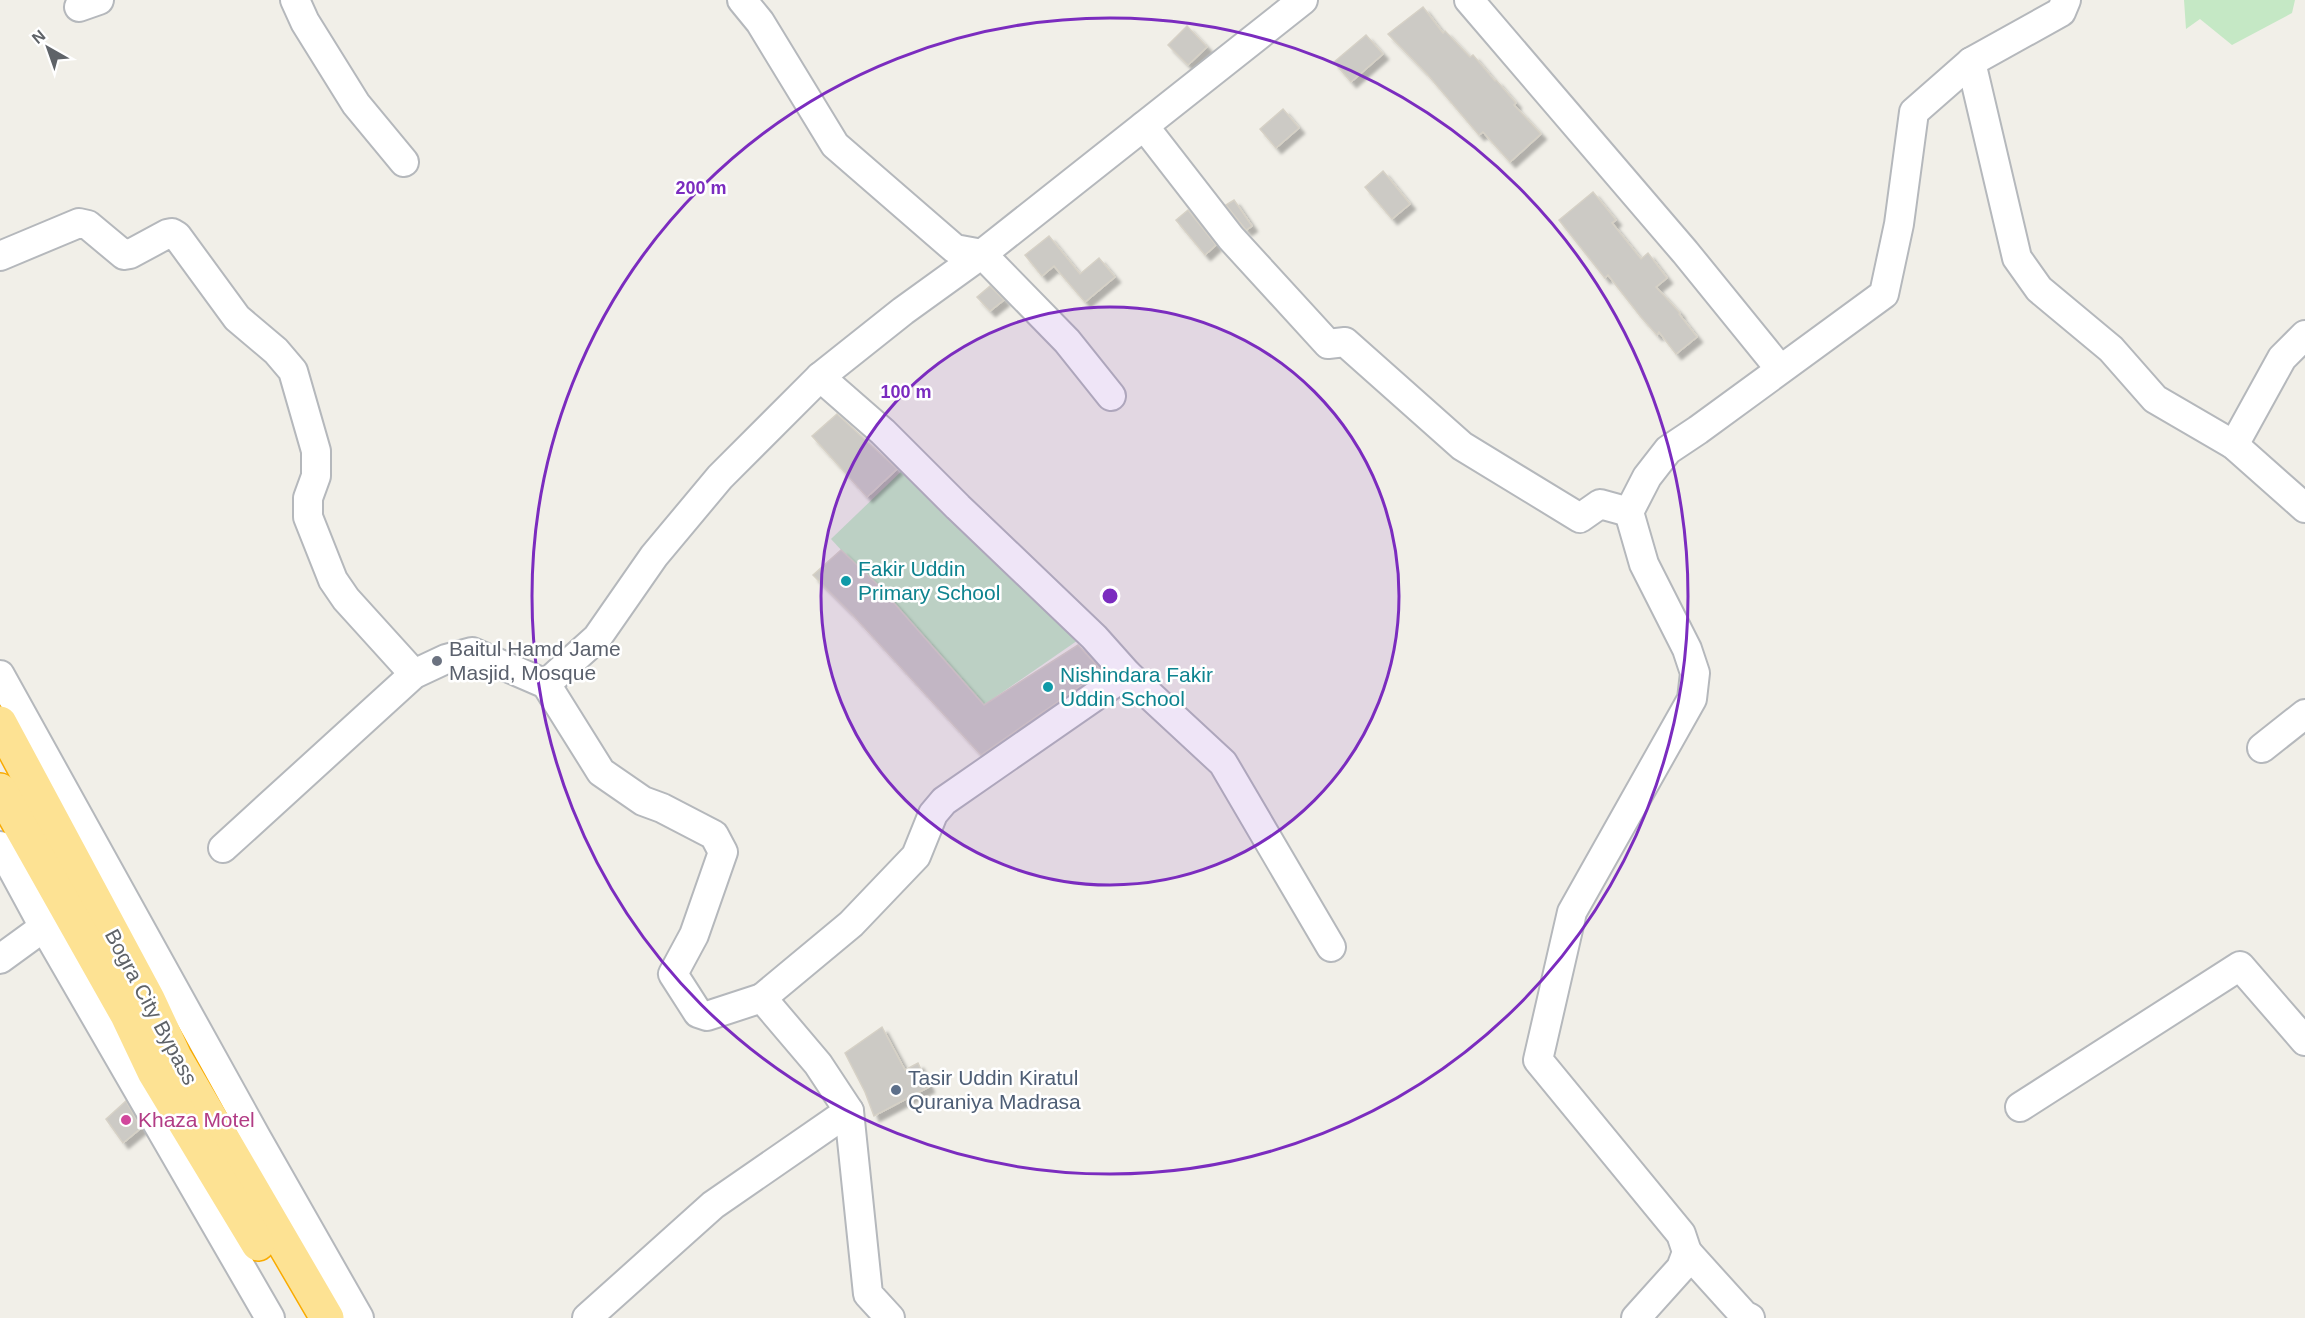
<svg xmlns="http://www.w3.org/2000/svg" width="2305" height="1318" font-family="Helvetica,sans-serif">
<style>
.green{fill:#c5e8c5}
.building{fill:#cccac5;stroke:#d6d1c6;stroke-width:1.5;filter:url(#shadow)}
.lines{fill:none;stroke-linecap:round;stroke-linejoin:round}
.minor-casing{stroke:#b5b8bc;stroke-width:32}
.highway-casing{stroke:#f9ab00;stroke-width:36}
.minor{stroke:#fff;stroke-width:28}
.highway{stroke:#fde293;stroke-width:33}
.ring{fill:none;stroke:#7b2cbf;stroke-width:3}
.culture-dot{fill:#0f9aa8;stroke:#fff;stroke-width:2}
.worship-dot{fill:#6b7280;stroke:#fff;stroke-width:2}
.service-dot{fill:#5c6f8a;stroke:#fff;stroke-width:2}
.hotel-dot{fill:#d1479c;stroke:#fff;stroke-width:2}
.labels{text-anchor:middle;stroke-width:5;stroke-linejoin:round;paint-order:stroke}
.culture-label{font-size:21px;fill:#0d838f;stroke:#fff;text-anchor:start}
.worship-label{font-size:21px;fill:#5b616d;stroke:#fff;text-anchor:start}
.street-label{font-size:21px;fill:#5f6368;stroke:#fff}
.service-label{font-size:21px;fill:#4e5e75;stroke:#fff;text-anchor:start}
.hotel-label{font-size:21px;fill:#b23c85;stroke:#fff;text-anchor:start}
.centre{fill:#7b2cbf;stroke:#fff;stroke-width:3}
.ring-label{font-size:18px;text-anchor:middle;font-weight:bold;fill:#7b2cbf;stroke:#fff;stroke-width:5;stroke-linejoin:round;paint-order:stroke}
</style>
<defs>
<filter id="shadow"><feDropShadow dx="5.5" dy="5.5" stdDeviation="1.5" flood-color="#0004"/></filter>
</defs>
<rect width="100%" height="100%" fill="#f1efe8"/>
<g class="green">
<polygon points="2184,0 2295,0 2292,13 2232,45 2200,19 2186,29"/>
<polygon points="909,464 1084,636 984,705 831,539"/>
</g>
<g class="building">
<polygon points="1423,7 1443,33 1445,31 1470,57 1473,55 1495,81 1496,80 1516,103 1514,105 1541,134 1510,162 1483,132 1479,135 1428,75 1388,34"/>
<polygon points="1187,26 1207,47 1188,65 1168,45"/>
<polygon points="1366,35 1383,54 1351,82 1334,62"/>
<polygon points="1283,109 1299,128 1276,148 1260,129"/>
<polygon points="1383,171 1410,204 1392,219 1365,187"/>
<polygon points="1593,192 1616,220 1612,223 1641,259 1648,253 1667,278 1656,287 1680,313 1679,314 1697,337 1676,354 1659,332 1657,335 1641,317 1608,275 1605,278 1559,220"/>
<polygon points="1234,200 1252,226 1246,230 1226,205"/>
<polygon points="1188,210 1216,245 1205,255 1176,220"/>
<polygon points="1049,236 1080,274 1099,258 1115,277 1085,302 1054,266 1042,276 1025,255"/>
<polygon points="990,286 1004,300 990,311 977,297"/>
<polygon points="837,414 897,469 867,497 812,436"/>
<polygon points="841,550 879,586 984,705 1078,645 1102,671 981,755 853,615 813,575"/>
<polygon points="882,1027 905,1070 918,1063 929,1087 874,1116 865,1092 845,1053"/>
<polygon points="126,1101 141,1128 123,1143 106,1119"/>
</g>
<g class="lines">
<defs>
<g id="minor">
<polyline points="295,0 305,22 356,104 404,162"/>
<polyline points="742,0 760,22 835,145 955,249 982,254 1067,341 1111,396"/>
<polyline points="1469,0 1685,252 1780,369"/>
<polyline points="79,7 99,0"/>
<polyline points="1971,62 2017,258 2039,289 2111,349 2155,399 2234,445 2305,508"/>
<polyline points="1144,126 1231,238 1328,344 1345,342 1462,446 1580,518 1600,504 1629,512"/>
<polyline points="0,256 79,223 88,225 124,255 130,254 167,234 172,233 177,236 237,318 276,351 293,371 316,451 316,476 308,498 308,517 333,580 346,599 414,674"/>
<polyline points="820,377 883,432 958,507 1094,637 1127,674 1223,763 1331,947"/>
<polyline points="2234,445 2282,358 2305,335"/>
<polyline points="0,675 256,1137 359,1318"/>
<polyline points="546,684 597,638 654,556 720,477 820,377 903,311 982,254 1303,0"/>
<polyline points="2262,748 2305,714"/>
<polyline points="0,846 44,927 270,1318"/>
<polyline points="223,848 414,674 446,659 472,652 546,684 601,772 643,801 662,808 714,835 723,852 694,935 673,974 698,1013 707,1016 762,998 818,1064 849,1111 868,1294 890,1318"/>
<polyline points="0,959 44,927"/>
<polyline points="762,998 851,924 916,856 933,814 944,801 1127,674"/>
<polyline points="2020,1107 2240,966 2305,1041"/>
<polyline points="1687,1252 1744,1315 1750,1318"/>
<polyline points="587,1318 713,1205 849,1111"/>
<polyline points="1636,1318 1681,1268 1687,1252 1681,1234 1538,1060 1572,912 1692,699 1695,673 1687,649 1644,564 1629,512 1647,477 1668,450 1698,430 1884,294 1899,224 1914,112 1971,62 2061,12 2066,0"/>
</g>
<g id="highway">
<polyline points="0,723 148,999 175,1057 327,1318"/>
<polyline points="0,790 127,1015 154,1072 258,1244"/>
</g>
</defs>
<use href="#minor" class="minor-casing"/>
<use href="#highway" class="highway-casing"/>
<use href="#minor" class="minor"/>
<use href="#highway" class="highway"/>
</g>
<circle cx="1110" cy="596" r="289" fill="#7b2cbf" fill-opacity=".12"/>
<g class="ring">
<circle cx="1110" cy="596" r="289"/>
<circle cx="1110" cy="596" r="578"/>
</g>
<g class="culture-dot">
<circle cx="846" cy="581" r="6"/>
<circle cx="1048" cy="687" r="6"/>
</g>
<circle class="worship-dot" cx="437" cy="661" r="6"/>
<circle class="service-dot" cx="896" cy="1090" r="6"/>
<circle class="hotel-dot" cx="126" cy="1120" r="6"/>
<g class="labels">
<g class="culture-label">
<text x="858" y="576">Fakir Uddin<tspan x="858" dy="24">Primary School</tspan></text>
<text x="1060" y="682">Nishindara Fakir<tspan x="1060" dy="24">Uddin School</tspan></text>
</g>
<g class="worship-label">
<text x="449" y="656">Baitul Hamd Jame<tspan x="449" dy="24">Masjid, Mosque</tspan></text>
</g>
<g class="street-label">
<text transform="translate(151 1007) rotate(62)" y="7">Bogra City Bypass</text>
</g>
<g class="service-label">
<text x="908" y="1085">Tasir Uddin Kiratul<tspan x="908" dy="24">Quraniya Madrasa</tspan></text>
</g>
<g class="hotel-label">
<text x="138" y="1127">Khaza Motel</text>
</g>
</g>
<circle cx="1110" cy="596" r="9" class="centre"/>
<g class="ring-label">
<text x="701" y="194">200 m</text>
<text x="906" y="398">100 m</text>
</g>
<g transform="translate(48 48) rotate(320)" stroke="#ffffff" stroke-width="4.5" paint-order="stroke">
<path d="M0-4.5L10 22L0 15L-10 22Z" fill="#5f6368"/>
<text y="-9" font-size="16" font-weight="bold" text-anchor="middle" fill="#5f6368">N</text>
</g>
</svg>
